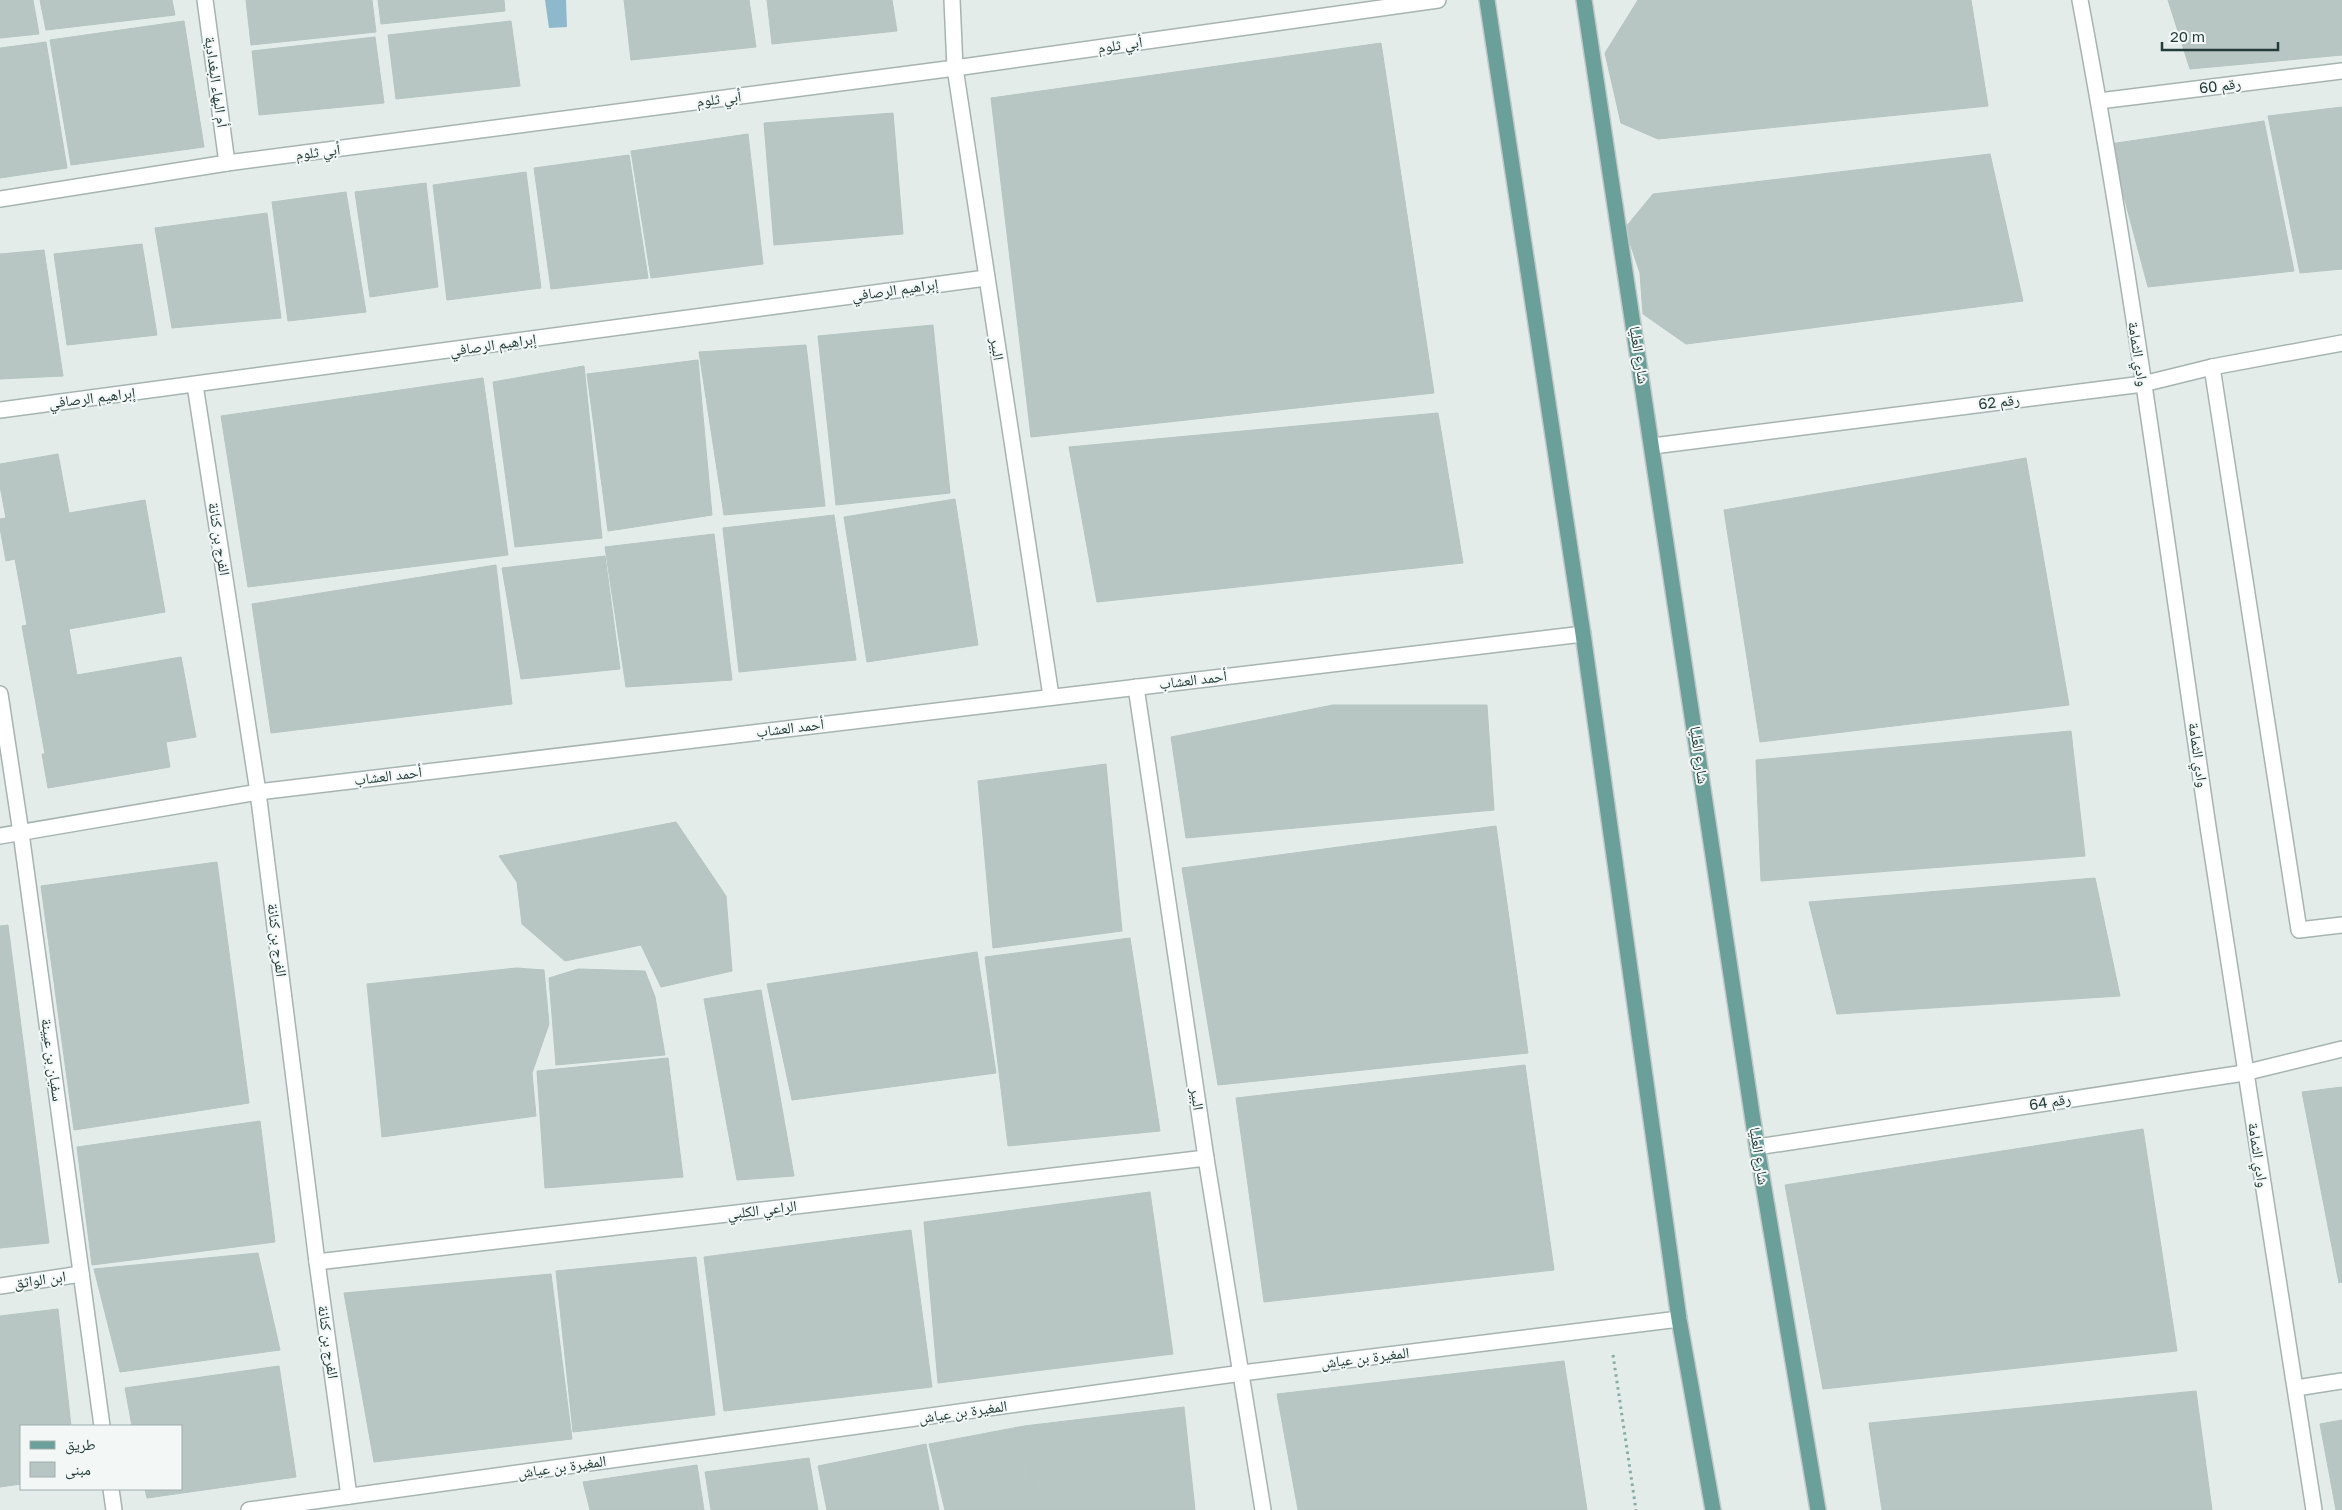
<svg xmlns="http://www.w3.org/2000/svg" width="2342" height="1510" font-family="'Golos Text','Noto Naskh Arabic',sans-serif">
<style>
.water{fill:#8eb9cd}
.building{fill:#b8c6c3;stroke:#b5c5c1}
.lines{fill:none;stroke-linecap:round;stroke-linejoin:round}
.lane-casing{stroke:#a6b4b1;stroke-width:18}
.street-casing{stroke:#a6b4b1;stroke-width:18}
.primary-casing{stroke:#c1c8c8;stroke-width:18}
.path{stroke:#85ada8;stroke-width:3;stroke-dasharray:2.5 4;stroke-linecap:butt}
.lane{stroke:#fff;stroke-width:15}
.street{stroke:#fff;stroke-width:15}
.primary{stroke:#6a9f9a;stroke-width:15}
.labels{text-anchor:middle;stroke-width:4;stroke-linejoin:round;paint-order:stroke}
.street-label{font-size:15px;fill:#233c39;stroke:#f3f8f7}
</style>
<rect width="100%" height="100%" fill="#e3ece9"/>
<polygon class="water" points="545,0 566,0 567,27 549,28"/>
<g class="building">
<polygon points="0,0 33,0 39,34 0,38"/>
<polygon points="40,0 172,0 175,15 46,30"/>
<polygon points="246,0 372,0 376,32 251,45"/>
<polygon points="378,0 504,0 505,11 381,24"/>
<polygon points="624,0 749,0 756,47 631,60"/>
<polygon points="767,0 892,0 897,31 772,44"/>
<polygon points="1638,0 1971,0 1988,106 1658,139 1621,123 1605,53"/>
<polygon points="2168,0 2342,0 2342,55 2190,69"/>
<polygon points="184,21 204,147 71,165 50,40"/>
<polygon points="511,21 520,86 396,99 388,35"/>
<polygon points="375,37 384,103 259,115 252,51"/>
<polygon points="46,42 67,168 0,178 0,48"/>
<polygon points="1381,43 1434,393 1031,437 991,98"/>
<polygon points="2342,107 2342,269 2300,273 2268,116"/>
<polygon points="893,113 903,234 774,245 764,123"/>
<polygon points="2264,121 2294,271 2148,287 2110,144"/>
<polygon points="748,134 763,264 651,278 631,151"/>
<polygon points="1990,154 2023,301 1686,344 1643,314 1640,273 1625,228 1653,194"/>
<polygon points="629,155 648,278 551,289 534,168"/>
<polygon points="526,172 541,288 447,300 433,185"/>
<polygon points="426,183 438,287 370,297 355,192"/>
<polygon points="346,192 366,312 288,321 272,202"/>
<polygon points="267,213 281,318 172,328 155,228"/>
<polygon points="142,244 157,335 67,345 54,254"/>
<polygon points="44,250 63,376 0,379 0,254"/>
<polygon points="933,325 950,493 836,505 818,336"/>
<polygon points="806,345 825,506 724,515 699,352"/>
<polygon points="698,360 712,515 608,531 587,374"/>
<polygon points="584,366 602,538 515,547 493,382"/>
<polygon points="483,378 508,555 248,587 221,416"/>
<polygon points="1438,413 1463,563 1097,602 1069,447"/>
<polygon points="58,454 69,513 145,500 165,612 69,629 77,675 181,657 196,737 166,742 170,767 48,788 42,754 45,754 22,626 27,625 15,559 6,561 0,528 0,519 6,518 0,486 0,464"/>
<polygon points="2026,458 2069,705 1760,742 1724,510"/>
<polygon points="955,499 978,645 867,662 844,517"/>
<polygon points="834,515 856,660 739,672 723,528"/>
<polygon points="714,534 732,680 626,687 605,547"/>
<polygon points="605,556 620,669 521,679 502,568"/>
<polygon points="496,565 512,704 271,733 252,604"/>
<polygon points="1333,705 1487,705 1494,810 1186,838 1171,737"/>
<polygon points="2071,731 2085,856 1761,881 1756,760"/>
<polygon points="1106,764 1122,931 993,948 978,781"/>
<polygon points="676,822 726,896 732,971 661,987 641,945 565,961 522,924 517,882 499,856"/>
<polygon points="1496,826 1528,1053 1218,1085 1182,868"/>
<polygon points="217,862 249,1103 74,1130 41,886"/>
<polygon points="2095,878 2120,996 1837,1014 1809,902"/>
<polygon points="8,925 49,1243 0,1248 0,926"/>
<polygon points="1130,938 1160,1131 1008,1146 985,957"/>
<polygon points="977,952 996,1073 792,1100 767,984"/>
<polygon points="516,968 544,970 549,1024 532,1073 536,1116 382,1137 367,984"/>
<polygon points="578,969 645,971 655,997 665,1055 556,1065 549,978"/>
<polygon points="761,990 794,1176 737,1180 704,999"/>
<polygon points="668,1058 683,1177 545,1188 537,1071"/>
<polygon points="1525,1065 1554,1270 1264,1302 1236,1098"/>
<polygon points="2342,1087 2342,1282 2339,1283 2302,1092"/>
<polygon points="260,1121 275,1242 92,1265 77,1147"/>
<polygon points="2143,1129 2177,1351 1823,1389 1785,1185"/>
<polygon points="1150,1192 1173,1354 938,1383 924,1222"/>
<polygon points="911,1230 932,1387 724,1411 704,1257"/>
<polygon points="258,1253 280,1350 120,1372 94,1269"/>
<polygon points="696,1257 715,1415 573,1432 556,1271"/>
<polygon points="551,1274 572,1439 374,1462 344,1293"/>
<polygon points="58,1309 71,1426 21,1426 21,1484 0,1487 0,1316"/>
<polygon points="1564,1361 1587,1510 1298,1510 1277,1394"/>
<polygon points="279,1366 296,1477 147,1498 145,1489 181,1489 181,1426 132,1426 125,1388"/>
<polygon points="2196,1391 2212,1510 1882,1510 1869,1423"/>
<polygon points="1184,1407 1195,1510 1037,1510 1024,1426"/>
<polygon points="2342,1420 2342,1510 2336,1510 2320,1424"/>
<polygon points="1024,1426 1037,1510 945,1510 929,1444"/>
<polygon points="926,1444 939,1510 827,1510 818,1466"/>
<polygon points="809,1458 818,1510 711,1510 705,1472"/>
<polygon points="697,1465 704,1510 590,1510 583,1482"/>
</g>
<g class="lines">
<defs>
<polyline id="lane" points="2212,367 2299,930 2342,925"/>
<g id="street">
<polyline points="205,0 227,163"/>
<polyline points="952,0 955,68 1051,696"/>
<path d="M2080 0C2131 272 2167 546 2207 820 2241 1050 2279 1280 2314 1510"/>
<polyline points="2099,101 2342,71"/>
<polyline points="0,199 227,163 955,68 1438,0"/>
<polyline points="195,385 258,792 317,1262 349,1496"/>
<polyline points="0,410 986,278"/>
<polyline points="1653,446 2143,384 2212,367 2342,343"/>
<polyline points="1136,687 1206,1158 1263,1510"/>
<polyline points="0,694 21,833 102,1426"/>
<polyline points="0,836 258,792 1583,634"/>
<polyline points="1757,1147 2244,1073 2342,1049"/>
<polyline points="317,1262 1206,1158"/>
<polyline points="0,1286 81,1274"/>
<polyline points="2296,1388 2342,1381"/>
<polyline points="111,1489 114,1510"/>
<polyline points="249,1510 1242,1373 1679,1319"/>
</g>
<g id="primary">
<polyline points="1487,0 1583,634 1679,1319 1713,1510"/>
<polyline points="1584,0 1757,1147 1818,1510"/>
</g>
</defs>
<use href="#lane" class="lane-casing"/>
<use href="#street" class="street-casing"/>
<use href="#primary" class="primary-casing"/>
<polyline class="path" points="1613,1355 1636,1510"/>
<use href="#lane" class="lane"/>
<use href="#street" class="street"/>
<use href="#primary" class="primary"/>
</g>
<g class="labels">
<g class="street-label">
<text transform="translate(1120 45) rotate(-8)" y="5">أبي ثلوم</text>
<text transform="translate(216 82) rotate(82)" y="5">أم البهاء البغدادية</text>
<text transform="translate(2220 86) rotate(-7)" y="5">رقم 60</text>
<text transform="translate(719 99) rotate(-7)" y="5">أبي ثلوم</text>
<text transform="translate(318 152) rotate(-7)" y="5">أبي ثلوم</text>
<text transform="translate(895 290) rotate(-8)" y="5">إبراهيم الرصافي</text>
<text transform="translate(493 345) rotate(-8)" y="5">إبراهيم الرصافي</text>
<text transform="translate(997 349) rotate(81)" y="5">البير</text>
<text transform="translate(2138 354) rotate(81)" y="5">وادي الثمامة</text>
<text transform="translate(1639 355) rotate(81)" y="5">شارع العليا</text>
<text transform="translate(92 398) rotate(-7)" y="5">إبراهيم الرصافي</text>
<text transform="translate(1999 402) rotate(-7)" y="5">رقم 62</text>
<text transform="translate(219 539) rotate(81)" y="5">الفرج بن كنانة</text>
<text transform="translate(1193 680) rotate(-7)" y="5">أحمد العشاب</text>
<text transform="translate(790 728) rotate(-7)" y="5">أحمد العشاب</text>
<text transform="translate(1699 755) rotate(82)" y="5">شارع العليا</text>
<text transform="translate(2198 755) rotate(82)" y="5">وادي الثمامة</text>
<text transform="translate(388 776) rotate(-7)" y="5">أحمد العشاب</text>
<text transform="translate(277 940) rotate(83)" y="5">الفرج بن كنانة</text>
<text transform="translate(52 1060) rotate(82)" y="5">سفيان بن عيينة</text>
<text transform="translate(1197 1099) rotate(82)" y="5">البير</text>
<text transform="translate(2050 1102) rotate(-9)" y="5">رقم 64</text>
<text transform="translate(2258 1155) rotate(81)" y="5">وادي الثمامة</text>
<text transform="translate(1759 1156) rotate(81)" y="5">شارع العليا</text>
<text transform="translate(762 1210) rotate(-7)" y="5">الراعي الكلبي</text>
<text transform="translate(40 1280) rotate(-8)" y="5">ابن الواثق</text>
<text transform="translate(328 1342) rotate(82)" y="5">الفرج بن كنانة</text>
<text transform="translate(1365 1358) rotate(-7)" y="5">المغيرة بن عياش</text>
<text transform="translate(963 1412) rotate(-8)" y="5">المغيرة بن عياش</text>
<text transform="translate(562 1467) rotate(-8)" y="5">المغيرة بن عياش</text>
</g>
</g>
<rect x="20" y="1425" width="162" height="65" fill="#f3f8f7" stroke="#a0adab"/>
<rect x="30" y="1441" width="25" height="8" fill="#6a9f9a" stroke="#a0adab"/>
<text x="65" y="1450" font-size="15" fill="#233c39">طريق</text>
<rect x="30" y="1462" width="25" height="15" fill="#b8c6c3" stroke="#a0adab"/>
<text x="65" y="1475" font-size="15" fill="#233c39">مبنى</text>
<path d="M2162 42v8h116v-8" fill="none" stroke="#233c39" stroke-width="2.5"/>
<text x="2170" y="42" font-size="15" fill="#233c39" stroke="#f3f8f7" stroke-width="4" paint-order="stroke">20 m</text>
</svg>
